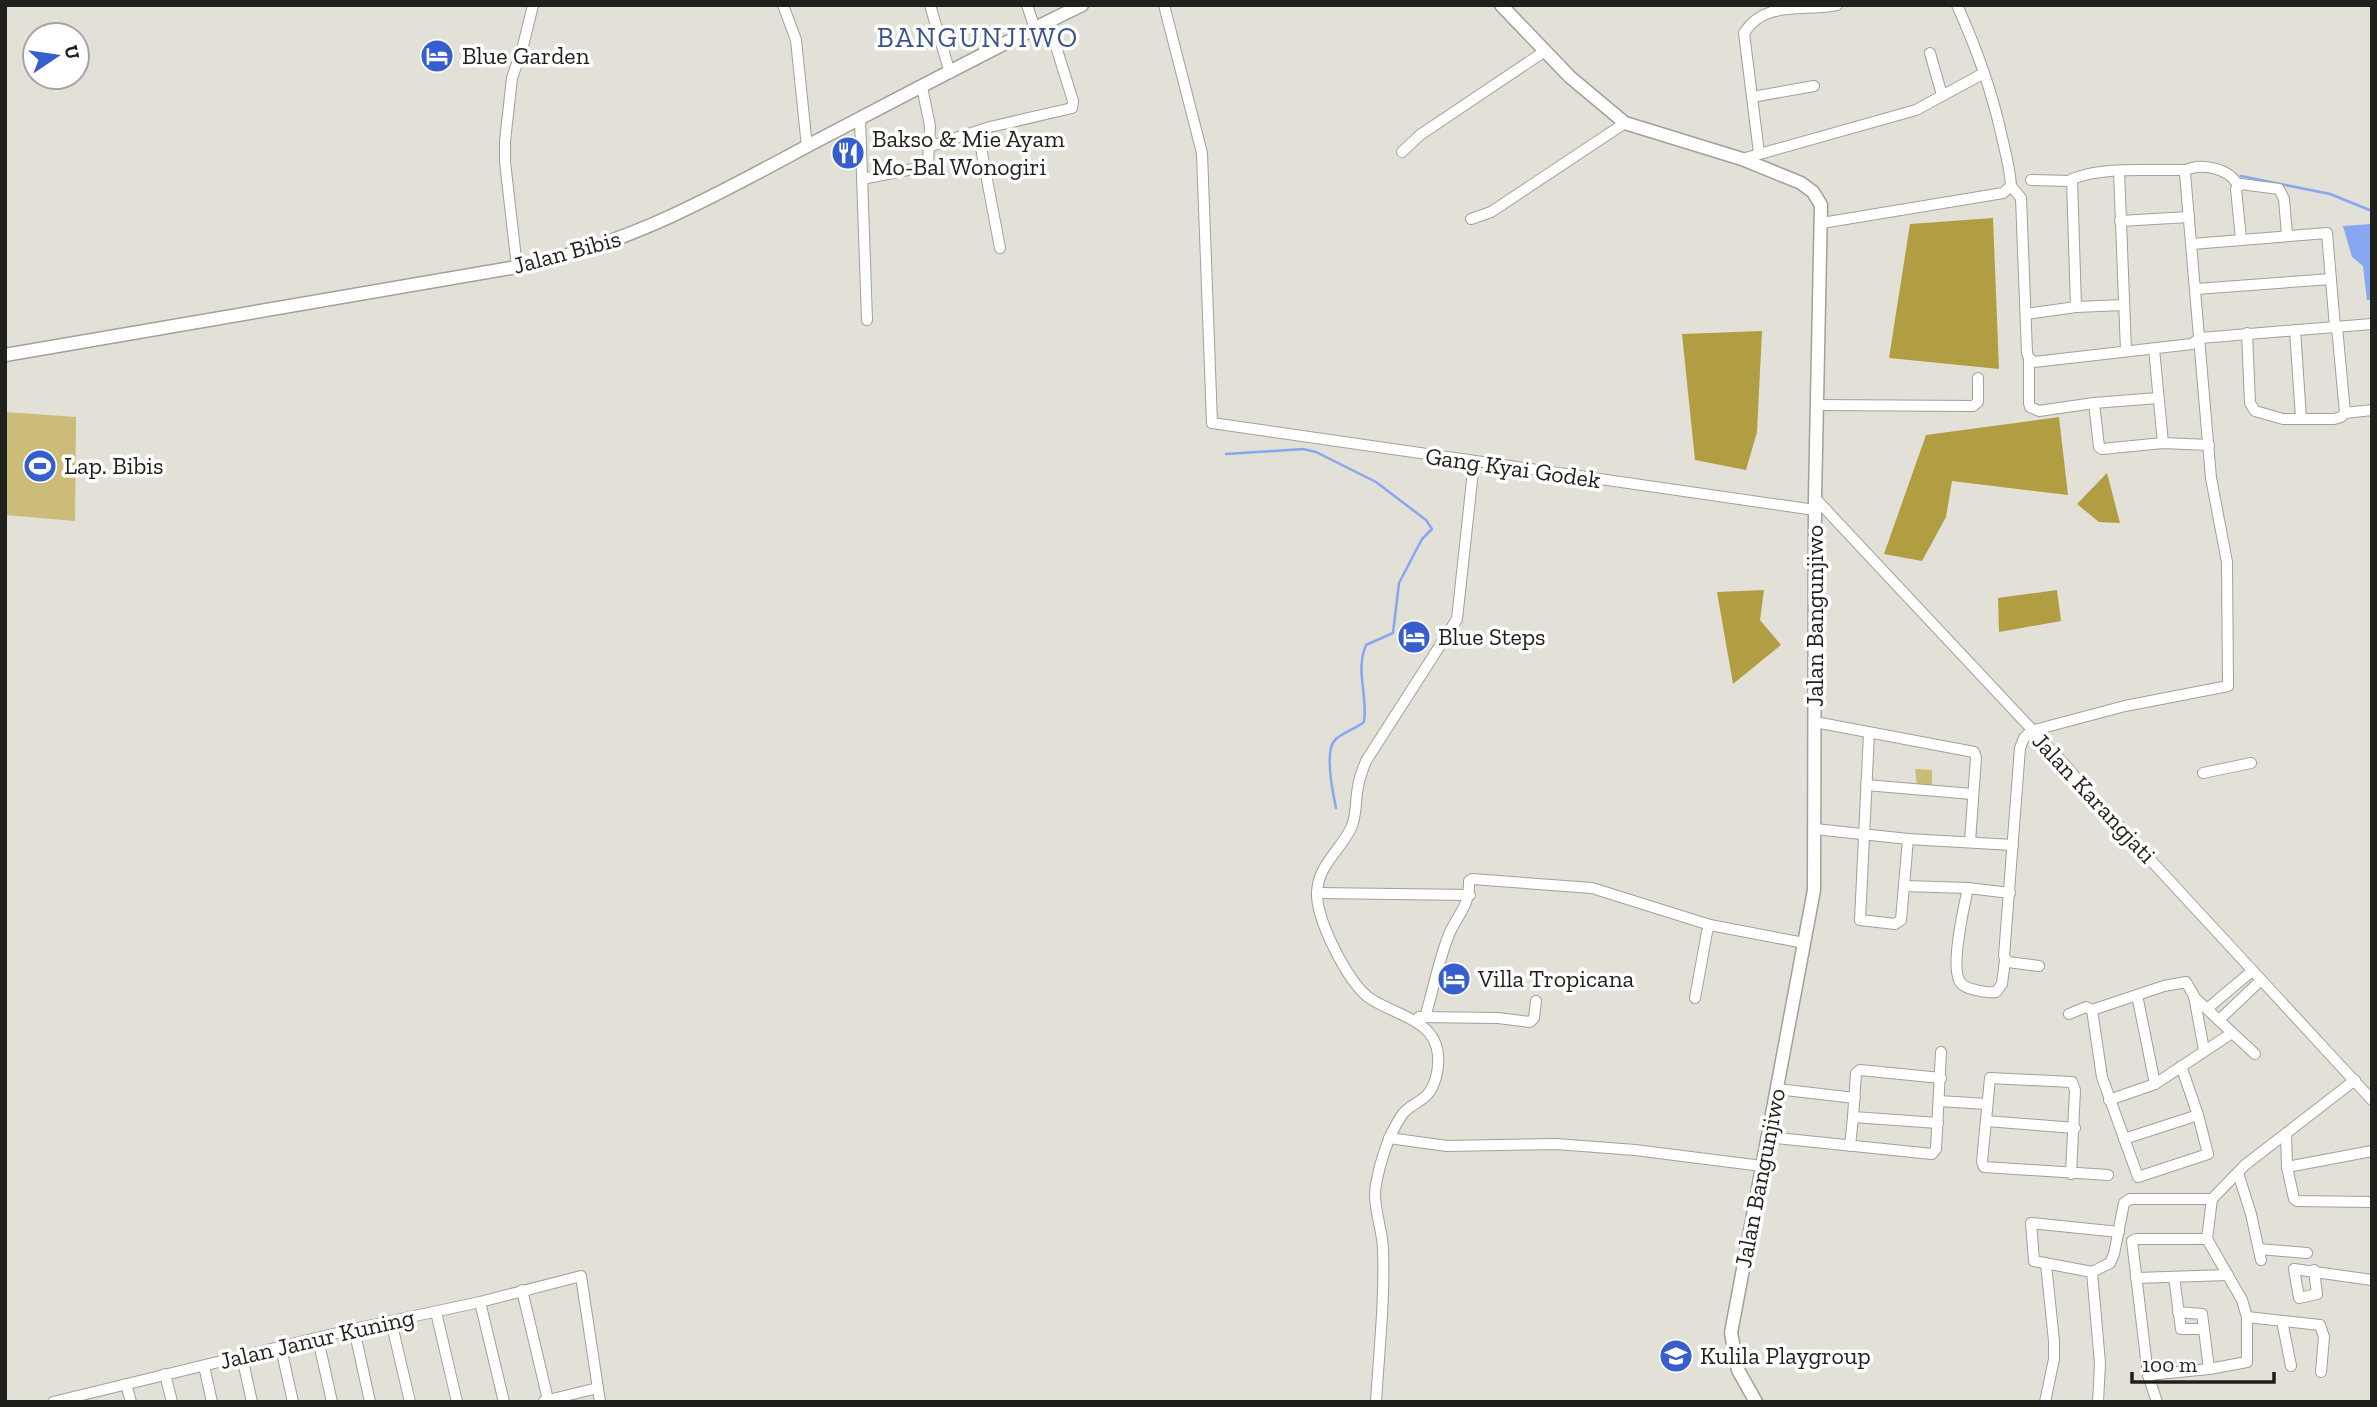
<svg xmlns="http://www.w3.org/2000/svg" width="2377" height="1407" font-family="'Zilla Slab',serif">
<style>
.green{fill:#cbbc7a}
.forest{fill:#b29e42}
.water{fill:#87a7f2}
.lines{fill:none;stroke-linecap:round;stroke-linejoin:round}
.stream{stroke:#87a7f2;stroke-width:2.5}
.minor-casing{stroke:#a2a098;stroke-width:12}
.major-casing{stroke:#a2a098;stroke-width:15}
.minor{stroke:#fff;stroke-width:10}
.major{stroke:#fff;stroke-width:12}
.labels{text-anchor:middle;stroke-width:7;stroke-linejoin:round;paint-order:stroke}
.poi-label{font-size:24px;fill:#1f1f1b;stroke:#fff;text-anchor:start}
.street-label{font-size:24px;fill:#1f1f1b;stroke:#fff}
.quarter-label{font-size:28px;letter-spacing:2px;fill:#3a528c;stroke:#fff}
</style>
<rect width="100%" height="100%" fill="#e2e0d7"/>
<g class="green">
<polygon points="5,412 76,417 75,521 5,515"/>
<polygon points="1915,769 1932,770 1932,786 1917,786"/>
</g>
<g class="forest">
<polygon points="1993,218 1999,369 1889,358 1910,224"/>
<polygon points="1762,331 1757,432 1746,470 1695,460 1682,334"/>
<polygon points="2059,417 2068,495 1952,481 1946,517 1922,561 1884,554 1926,435"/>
<polygon points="2107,473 2120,523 2099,522 2077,504"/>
<polygon points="1764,590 1760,620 1781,645 1733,684 1717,592"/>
<polygon points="2057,590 2061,621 1999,632 1998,598"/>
</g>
<polygon class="water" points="2372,224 2372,300 2367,300 2363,266 2352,257 2343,226"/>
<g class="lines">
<g class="stream">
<polyline points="2241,176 2330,194 2372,211"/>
<path d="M1226 454 1303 449 1316 452 1376 482 1426 520 1432 529 1422 539 1399 583 1393 633 1366 645C1355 671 1368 695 1364 722 1355 729 1342 733 1335 740 1324 751 1333 794 1336 808"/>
</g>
<defs>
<g id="minor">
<polyline points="783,5 796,40 807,147"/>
<polyline points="930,5 950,73"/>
<polyline points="1027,5 1035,29"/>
<polyline points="1164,5 1202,153 1212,423 1815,510"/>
<polyline points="1930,53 1942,95"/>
<polyline points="1752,97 1814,86"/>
<polyline points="860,119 867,320"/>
<polyline points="978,132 1000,248"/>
<polyline points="928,147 990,127 1072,108 1073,101 1048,21"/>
<polyline points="1402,152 1420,135 1545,51"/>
<path d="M1759 153 1744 33C1765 0 1802 12 1837 5"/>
<polyline points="1742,159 1916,110 1984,73"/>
<polyline points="2119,171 2126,351"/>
<path d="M2184 171C2200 162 2229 168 2238 185"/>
<polyline points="862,179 923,167 928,163 930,126 922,87"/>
<polyline points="2031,180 2070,181"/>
<polyline points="2011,186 2021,198 2027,353 2029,358 2034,362 2192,344 2200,338 2372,324"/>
<polyline points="1471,219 1491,212 1625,123"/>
<polyline points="2120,221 2189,217"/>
<path d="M1822 223 2003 193 2011 186C2010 168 2005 151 2001 133 1991 88 1976 47 1957 5"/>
<polyline points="2241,239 2236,189 2241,184 2279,189 2284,199 2287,235"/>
<polyline points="2192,244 2327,233 2335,327"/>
<polyline points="517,267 505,162 505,141 512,78 523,46 533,5"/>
<polyline points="2196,289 2331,279"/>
<polyline points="2076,307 2124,305"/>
<path d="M2026 314 2076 307 2072 179C2105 166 2147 171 2182 170L2185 173 2211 478 2227 562 2228 686 2125 706 2031 731 2024 738 2020 748 2004 956 2008 962 2039 966"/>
<polyline points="2337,327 2345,413"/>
<polyline points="2295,330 2301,418"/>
<polyline points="2247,333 2250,403 2255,411 2283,419 2334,419 2341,417 2345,413 2372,410"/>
<polyline points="2154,349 2163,443"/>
<polyline points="2029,358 2029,403 2030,407 2039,411 2094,403 2158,398"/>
<polyline points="2094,403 2099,447 2102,449 2163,443 2209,445"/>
<polyline points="1817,405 1973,406 1978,402 1978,378"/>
<polyline points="1815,498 2067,767 2085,789 2372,1100"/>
<polyline points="1815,722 1974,752 1976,757 1970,842"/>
<polyline points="1869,733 1860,920 1895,924 1901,920 1908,839"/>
<polyline points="2203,773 2251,763"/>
<polyline points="1866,785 1972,794"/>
<polyline points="1815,829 1908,839 2013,845"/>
<polyline points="1904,886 1968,888"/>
<polyline points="1317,893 1470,895"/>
<path d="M2005 960 2002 984 1996 992C1990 993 1986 992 1980 991 1973 989 1965 989 1960 982 1950 966 1964 907 1968 888L2010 893"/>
<polyline points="2137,995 2155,1084"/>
<polyline points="2194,997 2255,1054"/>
<polyline points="1695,998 1707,932 1710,925 1804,943"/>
<polyline points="2208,1008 2252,971"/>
<polyline points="2092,1010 2102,1077 2138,1177 2208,1154 2198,1115 2181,1066"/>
<polyline points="2069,1014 2086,1007 2092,1010 2164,986 2186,982 2194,996 2204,1050"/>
<polyline points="1419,1017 1498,1018 1530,1022 1534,1018 1536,1001"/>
<path d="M1425 1017C1433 991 1438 963 1448 937 1456 915 1470 908 1469 881L1472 879 1592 888 1710 925"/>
<polyline points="2219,1020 2261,980"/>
<polyline points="1777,1089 1855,1098"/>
<polyline points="2109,1100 2155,1084 2232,1033"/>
<polyline points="1939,1101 1987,1104"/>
<polyline points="1986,1121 2075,1128"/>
<polyline points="1938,1123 1853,1117 1856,1073 1860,1070 1941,1078"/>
<polyline points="2286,1133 2287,1167 2294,1199 2297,1201 2372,1202"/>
<polyline points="1767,1137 1932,1154 1936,1149 1941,1052"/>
<polyline points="1389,1138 1447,1146 1556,1144 1635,1150 1762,1166"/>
<polyline points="2124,1139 2198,1115"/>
<polyline points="1850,1146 1853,1117"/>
<polyline points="2287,1167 2372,1151"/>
<polyline points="2238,1173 2251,1214 2261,1260"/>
<polyline points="2071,1174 2075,1090 2072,1082 1990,1078 1982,1162 1984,1167 2108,1175"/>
<polyline points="2259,1249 2307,1253"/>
<polyline points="2314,1270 2317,1294 2299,1298 2294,1269 2372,1280"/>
<polyline points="2092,1272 2034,1261 2031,1223 2119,1232"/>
<polyline points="2174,1277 2181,1329 2204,1329"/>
<polyline points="2136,1278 2228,1275"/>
<polyline points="522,1290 548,1400"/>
<polyline points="480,1302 504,1402"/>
<polyline points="436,1312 457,1402"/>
<polyline points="2178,1312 2202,1314 2209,1369"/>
<polyline points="2247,1317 2320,1325 2324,1337 2321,1372"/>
<polyline points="391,1321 410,1402"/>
<polyline points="2282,1321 2291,1366"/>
<polyline points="354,1329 370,1402"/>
<polyline points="318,1339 332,1402"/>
<polyline points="281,1348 293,1402"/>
<polyline points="242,1357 252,1402"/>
<polyline points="204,1366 212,1402"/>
<polyline points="165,1374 172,1402"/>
<polyline points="2148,1375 2209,1369 2247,1362 2247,1317 2242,1300 2207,1239 2212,1199"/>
<polyline points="126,1384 131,1402"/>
<polyline points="544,1401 598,1388"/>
<polyline points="53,1402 354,1329 480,1302 581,1276 600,1402"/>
<path d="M1376 1402C1379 1351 1385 1299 1383 1248 1382 1228 1372 1204 1376 1184 1380 1161 1389 1134 1402 1115 1408 1106 1419 1103 1427 1095 1436 1085 1439 1068 1438 1055 1435 1018 1392 1015 1368 997 1347 980 1317 921 1317 894 1317 866 1340 851 1351 828 1357 816 1355 800 1358 787 1359 778 1363 769 1366 761L1457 619 1474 462"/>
<polyline points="2045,1402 2054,1359 2054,1341 2046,1264"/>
<polyline points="2098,1402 2100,1363 2092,1272 2110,1263 2114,1254 2124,1203 2130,1199 2212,1199 2245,1165 2355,1080"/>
<polyline points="2157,1402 2148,1375 2132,1241 2136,1239 2207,1239"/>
</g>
<g id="major">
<polyline points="1501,5 1570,77 1625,123 1742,159 1801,183 1813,192 1821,205 1815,498 1814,890 1731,1333 1738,1370 1756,1402"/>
<path d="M5 355 517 267C624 247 717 195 811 144 901 97 991 49 1082 5"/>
</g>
</defs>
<use href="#minor" class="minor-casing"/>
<use href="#major" class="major-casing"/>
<use href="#minor" class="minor"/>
<use href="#major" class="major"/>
</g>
<defs>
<symbol id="hotel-disc" viewBox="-11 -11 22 22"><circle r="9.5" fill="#365ecf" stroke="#fff"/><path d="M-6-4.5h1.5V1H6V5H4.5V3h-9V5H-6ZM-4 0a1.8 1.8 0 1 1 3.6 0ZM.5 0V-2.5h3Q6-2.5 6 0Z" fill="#fff"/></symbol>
<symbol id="restaurant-disc" viewBox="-11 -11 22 22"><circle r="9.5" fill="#365ecf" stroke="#fff"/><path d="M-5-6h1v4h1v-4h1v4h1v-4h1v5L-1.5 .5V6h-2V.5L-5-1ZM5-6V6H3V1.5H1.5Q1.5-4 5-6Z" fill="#fff"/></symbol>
<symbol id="stadium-disc" viewBox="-11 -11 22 22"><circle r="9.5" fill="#365ecf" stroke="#fff"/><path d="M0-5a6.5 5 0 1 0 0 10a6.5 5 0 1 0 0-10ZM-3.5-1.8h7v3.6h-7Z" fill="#fff"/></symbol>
<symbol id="school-disc" viewBox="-11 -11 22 22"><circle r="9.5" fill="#365ecf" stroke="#fff"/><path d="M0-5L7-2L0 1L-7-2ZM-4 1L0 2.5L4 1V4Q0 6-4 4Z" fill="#fff"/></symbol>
</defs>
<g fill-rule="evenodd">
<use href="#hotel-disc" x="418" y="37" width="38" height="38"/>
<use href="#restaurant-disc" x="829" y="134" width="38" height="38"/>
<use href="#stadium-disc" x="21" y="447" width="38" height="38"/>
<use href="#hotel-disc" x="1395" y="618" width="38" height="38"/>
<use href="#hotel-disc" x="1435" y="960" width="38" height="38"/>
<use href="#school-disc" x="1657" y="1337" width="38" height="38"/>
</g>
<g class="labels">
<g class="poi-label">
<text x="462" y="64">Blue Garden</text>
<text x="872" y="147">Bakso &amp; Mie Ayam<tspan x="872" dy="28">Mo-Bal Wonogiri</tspan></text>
<text x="64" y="474">Lap. Bibis</text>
<text x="1438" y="645">Blue Steps</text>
<text x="1478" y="987">Villa Tropicana</text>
<text x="1700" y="1364">Kulila Playgroup</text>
</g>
<g class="street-label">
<text transform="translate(567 252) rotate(-15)" y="8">Jalan Bibis</text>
<text transform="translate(1513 468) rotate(8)" y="8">Gang Kyai Godek</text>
<text transform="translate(1815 616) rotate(-90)" y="8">Jalan Bangunjiwo</text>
<text transform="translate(2094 798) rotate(47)" y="8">Jalan Karangjati</text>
<text transform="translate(1760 1178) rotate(-79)" y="8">Jalan Bangunjiwo</text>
<text transform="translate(317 1339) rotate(-13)" y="8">Jalan Janur Kuning</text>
</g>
<g class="quarter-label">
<text x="978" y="47">BANGUNJIWO</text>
</g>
</g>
<rect width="2377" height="1407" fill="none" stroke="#1f1f1b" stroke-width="14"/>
<g transform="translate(56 56) rotate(77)"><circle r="33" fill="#ffffff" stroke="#a5a5a4" stroke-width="2"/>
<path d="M0-5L12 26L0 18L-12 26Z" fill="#365ecf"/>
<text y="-10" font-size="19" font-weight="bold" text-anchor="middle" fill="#1f1f1b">U</text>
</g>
<path d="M2132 1372v10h142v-10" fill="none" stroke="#1f1f1b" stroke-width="3.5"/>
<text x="2142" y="1372" font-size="21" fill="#1f1f1b" stroke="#ffffff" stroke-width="5" paint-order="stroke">100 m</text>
</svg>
